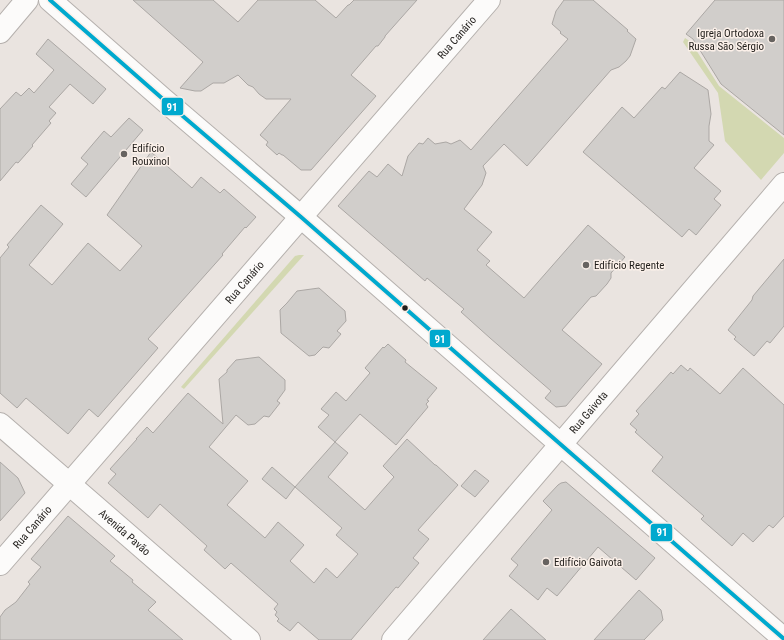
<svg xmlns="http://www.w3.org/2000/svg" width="784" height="640" font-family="'Roboto Condensed',sans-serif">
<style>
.green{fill:#d3d8b1}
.building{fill:#d1cecb;stroke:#aba7a4}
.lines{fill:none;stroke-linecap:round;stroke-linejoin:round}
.minor-casing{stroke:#b5b0ad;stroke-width:24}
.minor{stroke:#fcfbfa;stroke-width:22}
.bus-1-casing{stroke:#fbf0e9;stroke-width:7}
.bus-1{stroke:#00a9ce;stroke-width:4}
.poi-dot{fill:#676360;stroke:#fbf0e9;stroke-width:1.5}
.bus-dot{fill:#211e1b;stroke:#fbf0e9;stroke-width:1.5}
.labels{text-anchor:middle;stroke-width:3;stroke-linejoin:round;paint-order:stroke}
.poi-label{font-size:11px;fill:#211e1b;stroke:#fbf0e9;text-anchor:start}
.street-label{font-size:11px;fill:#211e1b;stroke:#fbf0e9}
.line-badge{stroke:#fbf0e9;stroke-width:1.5}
.badge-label{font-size:11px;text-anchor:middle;font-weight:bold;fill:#fff}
</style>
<rect width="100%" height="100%" fill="#eae4e0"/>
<g class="green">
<polygon points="685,38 691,42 719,86 784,138 784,153 761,180 725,141 718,93 683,42"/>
<polygon points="299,255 304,255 184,389 181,387 295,256"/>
</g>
<g class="building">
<polygon points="133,0 213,0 238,22 258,0 315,0 336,18 348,5 349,5 354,0 417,0 385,36 385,37 378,46 376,46 351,75 376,96 311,170 301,170 283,155 282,155 279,153 277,155 266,145 268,142 260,135 291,99 266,99 259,94 253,87 248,85 238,75 224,83 213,83 201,91 195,91 180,88 203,62"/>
<polygon points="564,0 593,0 628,30 627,31 636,39 630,56 626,61 619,67 611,70 527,166 504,144 483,166 486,173 482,185 464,209 492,232 477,250 490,261 486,265 524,298 588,225 625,257 611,273 611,278 607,284 596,296 591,297 562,330 602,364 566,406 556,407 545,398 551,391 490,338 461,312 464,309 427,278 425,281 338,206 369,171 377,177 388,164 402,176 408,156 419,143 423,144 428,138 435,144 446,142 451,144 460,140 471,150 568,39 560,33 561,32 552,24 556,11"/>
<polygon points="715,0 784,0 784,135 721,84 693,39 686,34"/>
<polygon points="48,39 106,89 93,104 70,84 49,107 56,113 49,121 51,123 32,145 33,146 18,163 16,162 0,181 0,109 16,92 21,96 29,88 34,93 54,70 36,54"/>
<polygon points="680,72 708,90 711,114 709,126 709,141 714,145 694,168 721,191 714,199 721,205 696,235 689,229 682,237 583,152 622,107 634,118 662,87 665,89"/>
<polygon points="129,118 143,130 86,197 71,184 88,164 81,158 104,131 111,137"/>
<polygon points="151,152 192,188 201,177 220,193 224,189 256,217 246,228 245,227 222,254 223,255 148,339 158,348 98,417 89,409 68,434 26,398 17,408 0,393 0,258 9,247 7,245 41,205 63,224 29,265 52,285 88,243 120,271 142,246 107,215"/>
<polygon points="784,259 784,326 770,343 767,341 754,356 734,339 736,337 728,330 752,300 753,296"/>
<polygon points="319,288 345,311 346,321 337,331 341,334 329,348 323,347 315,355 309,356 281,333 280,310 287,303 297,291"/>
<polygon points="388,344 406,360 405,362 437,388 427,400 429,401 426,404 428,407 396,445 360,414 335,442 318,427 329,415 321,409 336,392 346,401 370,373 365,368 383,347 384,348"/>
<polygon points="259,357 285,380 285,390 277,401 280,403 269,417 264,416 255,424 248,425 236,415 209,447 248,481 227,505 265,538 278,522 304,545 290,561 314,583 326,568 337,578 358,554 336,535 342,528 295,487 335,442 348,453 328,477 365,510 394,477 383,466 407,439 435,465 436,465 458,485 418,530 429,539 413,558 419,563 398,588 396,587 351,640 319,640 298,622 290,631 277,621 279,619 275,615 277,612 274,609 278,604 231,563 225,569 204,550 207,546 160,504 148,518 108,483 116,474 110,469 137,439 136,439 147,427 153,433 188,393 223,424 219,379 227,372 227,370 236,360"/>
<polygon points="681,365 688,371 690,368 720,394 743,368 784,405 784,516 773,528 769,525 753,542 743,533 732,546 701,519 704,516 652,471 663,457 635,432 637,430 630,424 639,414 636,411 671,372 673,374"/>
<polygon points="0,462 18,478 25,493 0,521"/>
<polygon points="272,467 295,487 286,499 262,479"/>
<polygon points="475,470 489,481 475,497 461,486"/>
<polygon points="566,482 655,558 636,580 598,547 557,596 547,588 538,600 509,576 518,565 511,559 552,510 543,501 558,485 561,483"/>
<polygon points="68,516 115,556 110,561 133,580 132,582 156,602 148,610 183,640 0,640 0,617 5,610 16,602 30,584 28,582 41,567 31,559"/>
<polygon points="639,590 661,610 663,620 644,640 594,640"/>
<polygon points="511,609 546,640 483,640"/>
</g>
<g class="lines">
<defs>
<g id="minor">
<polyline points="50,0 164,100 301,217 543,429 784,639"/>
<polyline points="0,32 27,0"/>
<path id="s1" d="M0 424 249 640"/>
<path id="s2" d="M0 564 489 0"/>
<path id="s3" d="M393 640 784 184"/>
</g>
</defs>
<use href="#minor" class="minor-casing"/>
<use href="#minor" class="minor"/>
<defs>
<polyline id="bus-1" points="50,0 164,100 301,217 543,429 784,639"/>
</defs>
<use href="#bus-1" class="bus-1-casing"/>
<use href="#bus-1" class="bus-1"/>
</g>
<g class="poi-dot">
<circle cx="772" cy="39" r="4"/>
<circle cx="124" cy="154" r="4"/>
<circle cx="586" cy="265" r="4"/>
<circle cx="546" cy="562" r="4"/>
</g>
<circle class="bus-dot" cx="405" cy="308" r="3.5"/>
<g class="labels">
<g class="poi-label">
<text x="764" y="37" text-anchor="end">Igreja Ortodoxa<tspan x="764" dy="13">Russa São Sérgio</tspan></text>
<text x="132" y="152">Edifício<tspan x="132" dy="13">Rouxinol</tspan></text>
<text x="594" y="269">Edifício Regente</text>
<text x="554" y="566">Edifício Gaivota</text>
</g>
<g class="street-label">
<text dy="4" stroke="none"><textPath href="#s2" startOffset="697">Rua Canário</textPath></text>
<text dy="4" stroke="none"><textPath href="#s2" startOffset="373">Rua Canário</textPath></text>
<text dy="4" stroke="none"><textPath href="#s3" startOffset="300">Rua Gaivota</textPath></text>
<text dy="4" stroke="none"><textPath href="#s2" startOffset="49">Rua Canário</textPath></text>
<text dy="4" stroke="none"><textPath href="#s1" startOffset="165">Avenida Pavão</textPath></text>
</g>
</g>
<g class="line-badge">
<rect x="161" y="97" width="23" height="19" rx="4" fill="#00a9ce"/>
<rect x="429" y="329" width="22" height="19" rx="4" fill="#00a9ce"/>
<rect x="650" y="523" width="23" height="19" rx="4" fill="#00a9ce"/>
</g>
<g class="badge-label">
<text x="172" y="111">91</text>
<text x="440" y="343">91</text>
<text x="662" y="536">91</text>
</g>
</svg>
